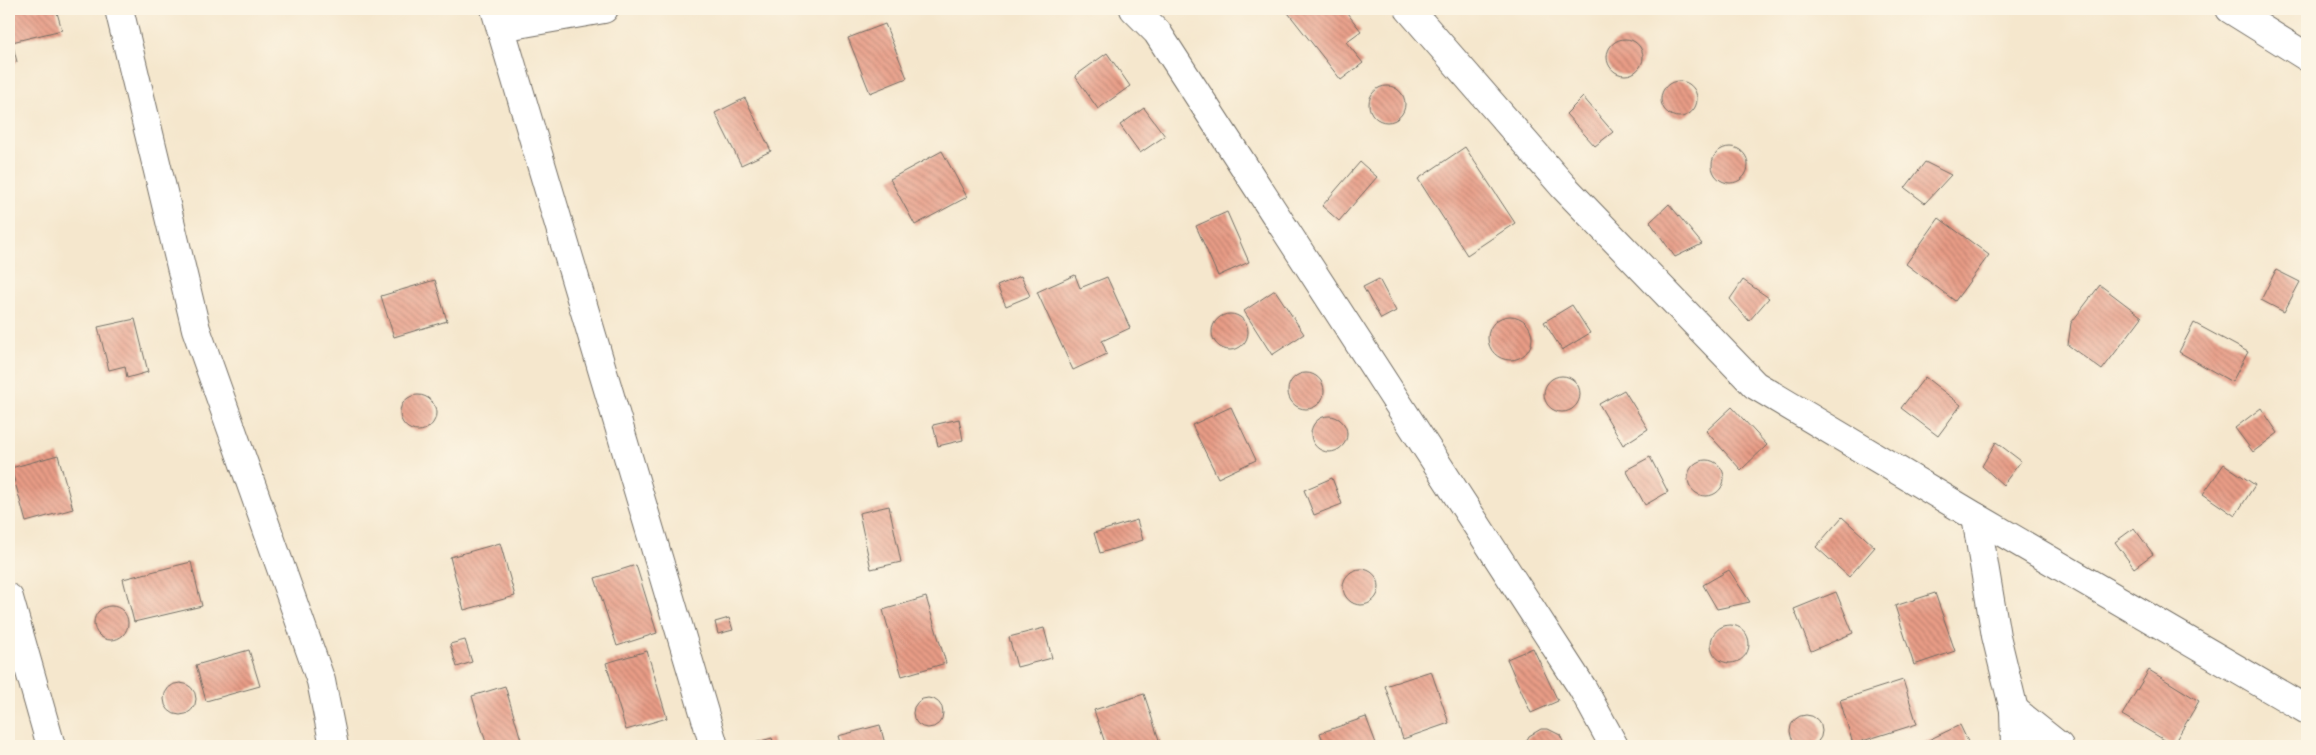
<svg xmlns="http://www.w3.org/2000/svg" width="2316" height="755" font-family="Dekko,sans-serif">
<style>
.building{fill:url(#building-back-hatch)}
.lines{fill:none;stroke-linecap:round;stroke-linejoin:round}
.minor-casing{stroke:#726d64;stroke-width:30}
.minor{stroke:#fff;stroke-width:28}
</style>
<defs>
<pattern id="building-back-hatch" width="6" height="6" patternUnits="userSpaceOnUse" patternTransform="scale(1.25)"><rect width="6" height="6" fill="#e89c86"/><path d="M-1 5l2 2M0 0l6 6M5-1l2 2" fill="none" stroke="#bc7f6e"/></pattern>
</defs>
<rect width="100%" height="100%" fill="#fcf5e5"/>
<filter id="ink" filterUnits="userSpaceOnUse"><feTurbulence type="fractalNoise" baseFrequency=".02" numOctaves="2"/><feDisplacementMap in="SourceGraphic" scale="10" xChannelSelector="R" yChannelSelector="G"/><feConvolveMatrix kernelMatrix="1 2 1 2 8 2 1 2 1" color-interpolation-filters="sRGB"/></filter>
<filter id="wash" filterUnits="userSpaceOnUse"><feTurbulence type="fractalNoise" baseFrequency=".0096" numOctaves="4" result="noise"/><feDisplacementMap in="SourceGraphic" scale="20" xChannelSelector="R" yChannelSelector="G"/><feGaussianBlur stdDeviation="1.12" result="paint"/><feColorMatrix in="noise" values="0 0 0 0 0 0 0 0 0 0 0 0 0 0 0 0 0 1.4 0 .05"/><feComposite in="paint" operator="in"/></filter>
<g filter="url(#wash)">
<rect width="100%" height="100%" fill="#f5e7cd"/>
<g id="blocks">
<g class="building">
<polygon points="9,9 56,9 62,30 12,42 17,62 9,64"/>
<polygon points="1285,9 1344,9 1361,31 1346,42 1363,63 1341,80"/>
<polygon points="885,24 907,78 870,93 848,38"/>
<circle cx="1625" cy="57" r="18"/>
<polygon points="1107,53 1130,86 1098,109 1075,76"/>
<circle cx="1679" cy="99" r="18"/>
<circle cx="1387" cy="104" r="18"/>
<polygon points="1583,97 1613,132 1595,146 1566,114"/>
<polygon points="745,98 771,151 741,165 715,113"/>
<polygon points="1144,108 1165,136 1140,153 1120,125"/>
<circle cx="1730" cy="165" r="18"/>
<polygon points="1465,147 1515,223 1467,255 1418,179"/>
<polygon points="942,151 967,197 915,225 890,179"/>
<polygon points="1360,162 1377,177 1339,221 1322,206"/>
<polygon points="1925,162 1951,175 1925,203 1905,188"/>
<polygon points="1669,204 1702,244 1675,257 1650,222"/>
<polygon points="1227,212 1249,262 1218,276 1196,226"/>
<polygon points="1939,218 1989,255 1955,301 1906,264"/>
<polygon points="2276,270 2300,282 2284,312 2261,300"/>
<polygon points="1075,275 1080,288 1107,277 1130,328 1102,341 1107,354 1073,370 1037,292"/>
<polygon points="1021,276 1030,296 1006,306 997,286"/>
<polygon points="1379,279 1396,311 1381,319 1363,287"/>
<polygon points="435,280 447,321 394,337 381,296"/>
<polygon points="1743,280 1769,298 1749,321 1730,299"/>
<polygon points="2100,285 2142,317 2102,370 2068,345 2071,323"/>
<polygon points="1275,290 1304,334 1272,355 1244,311"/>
<polygon points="1572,305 1590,333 1562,350 1544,322"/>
<circle cx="1230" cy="332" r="18"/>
<circle cx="1510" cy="338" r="22"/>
<polygon points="135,319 148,372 127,378 125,366 109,370 98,327"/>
<polygon points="2194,323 2248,352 2232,382 2179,352"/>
<circle cx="1306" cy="391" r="18"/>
<circle cx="1562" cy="394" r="18"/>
<polygon points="1925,377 1961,405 1938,436 1901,408"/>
<polygon points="1624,390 1648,429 1623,445 1599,404"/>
<circle cx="418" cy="413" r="18"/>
<polygon points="1231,407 1256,460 1218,478 1192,425"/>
<polygon points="1732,407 1767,445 1741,470 1706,431"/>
<polygon points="2261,408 2278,433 2253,452 2235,428"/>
<circle cx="1329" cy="434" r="18"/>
<polygon points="959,419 963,440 938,446 933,425"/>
<polygon points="1996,442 2021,461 2003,485 1982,466"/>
<polygon points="58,455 73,509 26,522 11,468"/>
<polygon points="1650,457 1668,492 1645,505 1626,470"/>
<circle cx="1706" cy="478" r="18"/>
<polygon points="2224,464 2255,485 2235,516 2203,494"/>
<polygon points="1332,478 1342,504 1314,515 1304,490"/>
<polygon points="889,506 901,562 871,569 859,513"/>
<polygon points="1842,517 1875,547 1849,577 1816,547"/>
<polygon points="1137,520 1143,540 1100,553 1094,533"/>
<polygon points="2134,528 2153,554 2134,568 2115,542"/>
<polygon points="500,543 515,596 464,610 450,557"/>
<polygon points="191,562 202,606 134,622 123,579"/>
<polygon points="636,565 657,633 617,646 595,578"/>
<circle cx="1361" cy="587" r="18"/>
<polygon points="1729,570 1750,602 1717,609 1703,585"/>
<polygon points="1836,592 1853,633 1811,651 1794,609"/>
<polygon points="1935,593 1955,651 1914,665 1895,606"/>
<polygon points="926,597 946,663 902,676 883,610"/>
<circle cx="111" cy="623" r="17"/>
<polygon points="729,618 733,630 718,634 715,622"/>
<circle cx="1730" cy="644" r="19"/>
<polygon points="1044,628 1052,658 1017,667 1009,637"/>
<polygon points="465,640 472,662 457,667 450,644"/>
<polygon points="1533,648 1558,701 1531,713 1507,659"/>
<polygon points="249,650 260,686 206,701 196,665"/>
<polygon points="647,651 667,718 626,730 606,663"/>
<polygon points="2149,670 2199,701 2173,745 2122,715"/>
<polygon points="1431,671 1449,723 1403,739 1385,686"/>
<polygon points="1903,680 1917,724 1853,744 1840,700"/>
<circle cx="180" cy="699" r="16"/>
<polygon points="505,686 522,743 511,746 487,746 472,696"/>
<polygon points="1144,694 1161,746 1106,746 1094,710"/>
<circle cx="928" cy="713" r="15"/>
<circle cx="1806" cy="731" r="16"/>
<polygon points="1366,717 1377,746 1325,746 1320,733"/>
<polygon points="880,725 885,744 878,746 841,746 838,736"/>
<polygon points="1960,725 1970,746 1916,746"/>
<polygon points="1541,729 1548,729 1560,735 1565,746 1524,746 1529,736"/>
<polygon points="772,738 774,746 754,746 754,743"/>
</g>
</g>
</g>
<g filter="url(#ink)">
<use href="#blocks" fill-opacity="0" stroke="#726d64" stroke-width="1"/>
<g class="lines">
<defs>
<g id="minor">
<polyline points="119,9 196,329 321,681 334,746"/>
<polyline points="495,9 714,746"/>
<polyline points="1134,9 1157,32 1583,689 1614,746"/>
<polyline points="1409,9 1563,186 1755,385 1976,517 2307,710"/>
<polyline points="2230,9 2307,57"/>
<polyline points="501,27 604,9"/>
<polyline points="1976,517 1996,636 2014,710 2015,746"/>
<polyline points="9,598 51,746"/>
<polyline points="2014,710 2059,746"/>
</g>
</defs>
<use href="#minor" class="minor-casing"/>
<use href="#minor" class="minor"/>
</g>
</g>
<rect width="2316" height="755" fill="none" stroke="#fcf5e5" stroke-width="30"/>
</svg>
